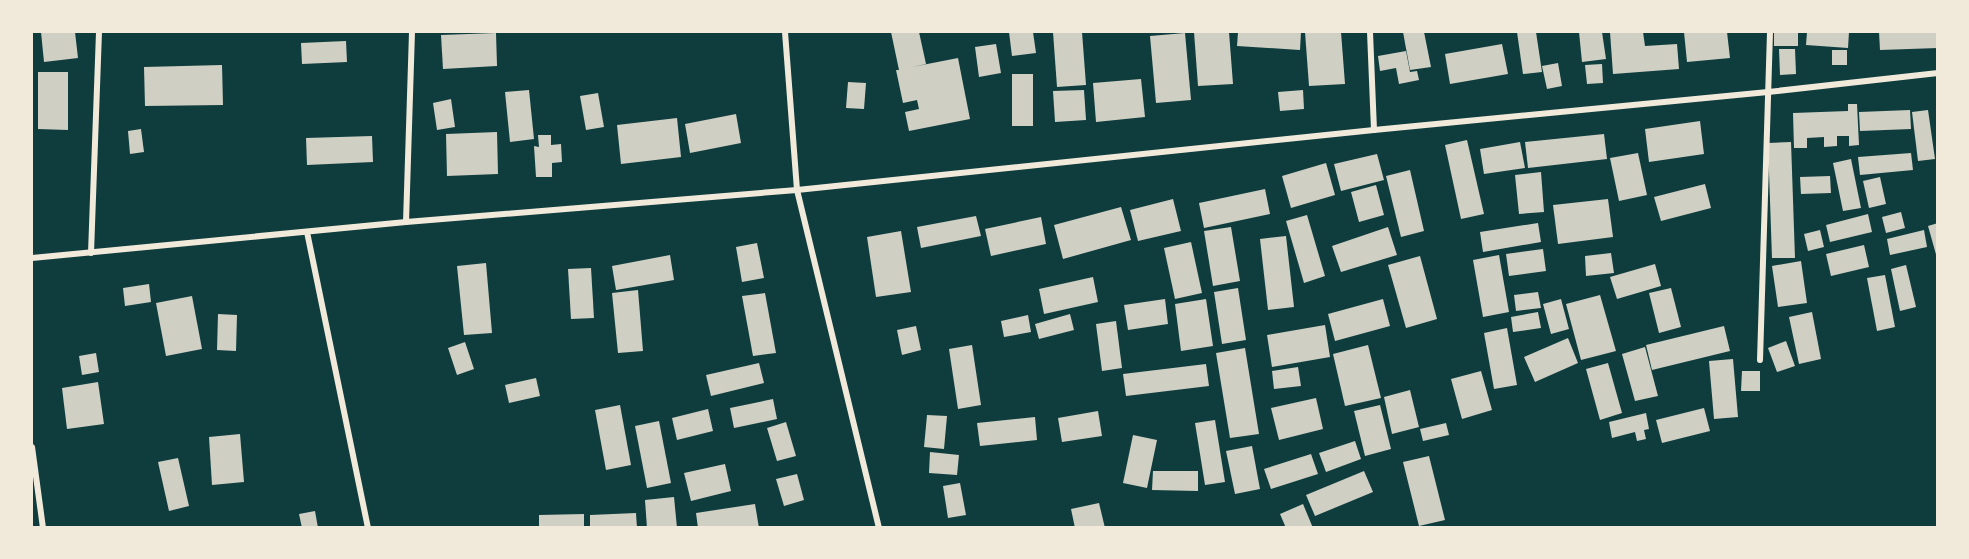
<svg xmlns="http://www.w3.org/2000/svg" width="1969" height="559" font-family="Montserrat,sans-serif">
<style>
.building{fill:#cfcfc3}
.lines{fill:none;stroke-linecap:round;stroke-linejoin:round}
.minor{stroke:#f1e9da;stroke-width:6}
</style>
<rect width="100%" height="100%" fill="#0f3d3e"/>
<g class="building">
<polygon points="41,32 75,32 78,58 44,62"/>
<polygon points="891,32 919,32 926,64 912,67 958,58 970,119 909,131 905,112 919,109 917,100 903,103 896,70 899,70"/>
<polygon points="1009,32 1033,32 1036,53 1012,56"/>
<polygon points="1053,32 1082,32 1086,85 1057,87"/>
<polygon points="1194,32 1229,32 1233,84 1198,86"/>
<polygon points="1238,32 1301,32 1300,50 1237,46"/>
<polygon points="1305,32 1341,32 1345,84 1309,86"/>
<polygon points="1403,32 1424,32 1431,67 1410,70"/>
<polygon points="1517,32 1536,32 1542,72 1523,74"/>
<polygon points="1579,32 1602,32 1606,59 1582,62"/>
<polygon points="1610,32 1643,32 1645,46 1677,44 1679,69 1613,74"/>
<polygon points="1684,32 1727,32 1730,58 1687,62"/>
<rect x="1774" y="32" width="24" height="14"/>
<polygon points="1807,32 1849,32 1848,48 1806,45"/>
<polygon points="1879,32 1938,32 1938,48 1880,50"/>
<polygon points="496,33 497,66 443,69 441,35"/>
<polygon points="1185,33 1191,100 1156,103 1150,36"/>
<polygon points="346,41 347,62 302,64 301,43"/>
<polygon points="996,44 1001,73 979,77 975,47"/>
<polygon points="1502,44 1508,74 1450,84 1445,54"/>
<polygon points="1779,49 1795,49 1796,74 1780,75"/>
<rect x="1832" y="50" width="15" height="15"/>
<polygon points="1406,51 1410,72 1417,71 1419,80 1399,84 1396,68 1380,71 1378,56"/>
<polygon points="1558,63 1562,86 1547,89 1542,66"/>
<polygon points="1602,64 1603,83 1587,84 1585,65"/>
<polygon points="222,65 223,105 145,106 144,67"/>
<polygon points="38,72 68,72 68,130 38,129"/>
<rect x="1012" y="74" width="21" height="52"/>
<polygon points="1141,79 1145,117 1096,122 1093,83"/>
<polygon points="848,82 866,83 864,109 846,108"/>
<polygon points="529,90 534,139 510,142 505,92"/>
<polygon points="1084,90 1086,120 1055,122 1053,91"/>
<polygon points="1303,90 1304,109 1280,111 1278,92"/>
<polygon points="598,93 604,127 586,130 580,96"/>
<polygon points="451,99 455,127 437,130 433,103"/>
<polygon points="1848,104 1857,104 1859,145 1849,146 1849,136 1837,136 1837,146 1824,147 1824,137 1807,138 1807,148 1794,148 1793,113 1848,111"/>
<polygon points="1910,110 1911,129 1860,131 1859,112"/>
<polygon points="1928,110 1935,159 1918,161 1912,112"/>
<polygon points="736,114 741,143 690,153 685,124"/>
<polygon points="677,118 681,157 621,164 617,125"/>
<polygon points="1700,121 1704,154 1649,162 1645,129"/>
<polygon points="141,129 144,152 130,154 128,131"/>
<polygon points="497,132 498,174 447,176 446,134"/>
<polygon points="1604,134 1607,159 1528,168 1525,142"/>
<polygon points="538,135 551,135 551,145 561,144 562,162 552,163 552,177 536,177 534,146 539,147"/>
<polygon points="372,136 373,162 307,165 306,138"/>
<polygon points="1467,140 1484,214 1461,219 1445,145"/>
<polygon points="1520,142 1525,168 1484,174 1480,149"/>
<polygon points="1791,142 1795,258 1772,258 1768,143"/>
<polygon points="1638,153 1647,195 1619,201 1610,158"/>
<polygon points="1911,153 1913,170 1860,175 1858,157"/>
<polygon points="1377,154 1384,180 1341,191 1334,164"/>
<polygon points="1851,159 1861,208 1843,211 1833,163"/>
<polygon points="1326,163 1335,195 1291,208 1282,176"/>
<polygon points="1410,170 1424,231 1401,237 1386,176"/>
<polygon points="1541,172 1544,212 1519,214 1515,175"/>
<polygon points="1830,176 1831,193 1801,194 1800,177"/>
<polygon points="1880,177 1886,204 1869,208 1863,181"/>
<polygon points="1705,184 1711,208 1661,221 1654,197"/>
<polygon points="1376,185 1384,215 1359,222 1351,192"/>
<polygon points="1265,189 1270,214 1204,228 1199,203"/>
<polygon points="1173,199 1181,231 1138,241 1130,210"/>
<polygon points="1608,199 1613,237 1558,244 1553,205"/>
<polygon points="1121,207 1131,240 1063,259 1054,225"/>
<polygon points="1901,212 1905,228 1886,233 1882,217"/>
<polygon points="1868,214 1872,232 1830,242 1826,225"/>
<polygon points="1307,215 1325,276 1304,283 1286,221"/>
<polygon points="976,216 981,236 921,248 917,227"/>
<polygon points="1041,217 1046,244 991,256 985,229"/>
<polygon points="1538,223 1541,242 1483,252 1480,232"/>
<polygon points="1938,223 1938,258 1937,258 1928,226"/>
<polygon points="1231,227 1240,281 1213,286 1204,231"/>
<polygon points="1388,227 1397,255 1341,272 1332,246"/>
<polygon points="1820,230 1824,247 1808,251 1804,234"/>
<polygon points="1924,230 1927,247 1890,255 1887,239"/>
<polygon points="901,231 911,292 876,297 867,237"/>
<polygon points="1286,236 1294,307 1268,310 1260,239"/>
<polygon points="1191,242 1202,293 1175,299 1164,248"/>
<polygon points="757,243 764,278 742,282 736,247"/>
<polygon points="1864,245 1869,267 1831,276 1826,254"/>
<polygon points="1543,249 1546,271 1509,276 1506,254"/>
<polygon points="1611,253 1614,273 1586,276 1585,256"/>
<polygon points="670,255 674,280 616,290 612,266"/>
<polygon points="1499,255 1509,312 1483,317 1473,260"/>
<polygon points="1420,256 1437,319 1406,328 1388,265"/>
<polygon points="1801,261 1807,303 1778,307 1772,266"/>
<polygon points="486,263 492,333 464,335 457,266"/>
<polygon points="1655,264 1661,286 1617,299 1610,277"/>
<polygon points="1906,265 1916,307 1900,311 1891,269"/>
<polygon points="591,268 594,318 571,319 568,269"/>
<polygon points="1885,275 1895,327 1877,331 1867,278"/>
<polygon points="1093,277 1098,302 1044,314 1039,289"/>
<polygon points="149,284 151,302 125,306 123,288"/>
<polygon points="1238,288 1246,340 1222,344 1214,292"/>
<polygon points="1671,288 1681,327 1659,333 1649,293"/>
<polygon points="638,290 643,351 618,353 612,293"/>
<polygon points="1538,292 1541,308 1516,311 1514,295"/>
<polygon points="765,293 776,353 753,356 742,296"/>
<polygon points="1600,295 1616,351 1581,360 1566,304"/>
<polygon points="192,296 202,349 166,356 156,303"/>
<polygon points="1165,299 1168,324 1128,330 1124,305"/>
<polygon points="1206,299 1213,346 1181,351 1175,304"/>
<polygon points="1383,299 1390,326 1335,341 1328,314"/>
<polygon points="1561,299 1569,329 1551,334 1543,304"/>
<polygon points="1538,312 1541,328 1513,332 1511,317"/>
<polygon points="1812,312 1821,359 1799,364 1789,317"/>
<polygon points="218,314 237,315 236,351 217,350"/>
<polygon points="1070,314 1074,330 1039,339 1035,324"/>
<polygon points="1028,315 1031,332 1004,337 1001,321"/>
<polygon points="1116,321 1122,368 1102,371 1096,324"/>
<polygon points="1325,325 1330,357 1272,367 1267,335"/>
<polygon points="916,326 921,350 902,355 897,330"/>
<polygon points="1724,326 1730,351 1652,370 1646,345"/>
<polygon points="1507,328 1517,385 1494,389 1484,333"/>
<polygon points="1568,338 1578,363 1535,382 1524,357"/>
<polygon points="1786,341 1795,366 1777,372 1768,348"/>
<polygon points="465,342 474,369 457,375 448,348"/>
<polygon points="972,345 981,405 958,409 949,349"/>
<polygon points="1368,345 1381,398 1345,406 1333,354"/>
<polygon points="1645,347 1658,396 1635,401 1622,354"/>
<polygon points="1245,348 1259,434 1230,438 1216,353"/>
<polygon points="96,353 99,372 82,375 79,356"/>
<polygon points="1733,359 1738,417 1714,419 1709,361"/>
<polygon points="759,363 764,383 711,396 706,375"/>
<polygon points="1608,363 1622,413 1600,420 1586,369"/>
<polygon points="1206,364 1209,386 1126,396 1123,374"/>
<polygon points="1298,367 1301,386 1274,389 1272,371"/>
<polygon points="1481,371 1492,410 1462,419 1451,379"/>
<polygon points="1742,371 1760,371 1760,391 1741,391"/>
<polygon points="536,378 540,396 509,403 505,385"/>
<polygon points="98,382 104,424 67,429 62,388"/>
<polygon points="1410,390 1419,427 1392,434 1384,397"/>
<polygon points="1316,398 1323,429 1279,440 1271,408"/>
<polygon points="773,399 777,419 734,428 730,408"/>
<polygon points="620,405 631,465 606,470 595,410"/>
<polygon points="1380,405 1391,449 1365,456 1354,411"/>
<polygon points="1704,408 1710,431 1662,443 1656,420"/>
<polygon points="708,409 713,431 677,440 672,418"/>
<polygon points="1098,411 1102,436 1062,442 1058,418"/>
<polygon points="1646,413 1649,429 1644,430 1646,439 1637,441 1635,432 1612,438 1609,422"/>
<polygon points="927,415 947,416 944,449 924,447"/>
<polygon points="1035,417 1037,440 980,446 977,423"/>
<polygon points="1215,420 1225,482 1205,485 1195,423"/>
<polygon points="659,421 671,483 647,488 635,426"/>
<polygon points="786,422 796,456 777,461 767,428"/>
<polygon points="1446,423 1449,435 1423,441 1420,429"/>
<polygon points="240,434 244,482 212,485 209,437"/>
<polygon points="1133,435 1157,440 1147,488 1123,483"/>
<polygon points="1355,441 1361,459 1326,472 1319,453"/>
<polygon points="1252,446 1260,489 1235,494 1226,451"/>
<polygon points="930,452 959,455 957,475 929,473"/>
<polygon points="1311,454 1318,474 1271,489 1264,469"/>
<polygon points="1429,456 1445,520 1419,526 1403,462"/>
<polygon points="178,458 189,506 169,511 158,462"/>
<polygon points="725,464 731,491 691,501 684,473"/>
<polygon points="1153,471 1198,471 1198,491 1152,490"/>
<polygon points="1364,471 1373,492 1315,516 1306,495"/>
<polygon points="797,474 804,500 784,506 776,479"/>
<polygon points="960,483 966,515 948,518 943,486"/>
<polygon points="674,497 677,528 647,528 645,500"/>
<polygon points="1099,503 1105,528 1075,528 1071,509"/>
<polygon points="755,504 759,528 698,528 696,513"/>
<polygon points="1303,504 1313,528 1286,528 1280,514"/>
<polygon points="315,511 318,528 302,528 299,514"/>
<polygon points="636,513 637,528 590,528 590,515"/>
<polygon points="584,514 584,528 539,528 539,515"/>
</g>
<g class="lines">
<g class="minor">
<polyline points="785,32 797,190 879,528"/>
<polyline points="1370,32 1374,130"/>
<polyline points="406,222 412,32"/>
<polyline points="307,232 368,528"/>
<polyline points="91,253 99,32"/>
<polyline points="32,258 406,222 797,190 1374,130 1768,92 1938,73"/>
<polyline points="1760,360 1770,32"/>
<polyline points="32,447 43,528"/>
</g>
</g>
<rect width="1969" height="559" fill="none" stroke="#f1e9da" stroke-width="66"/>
</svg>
